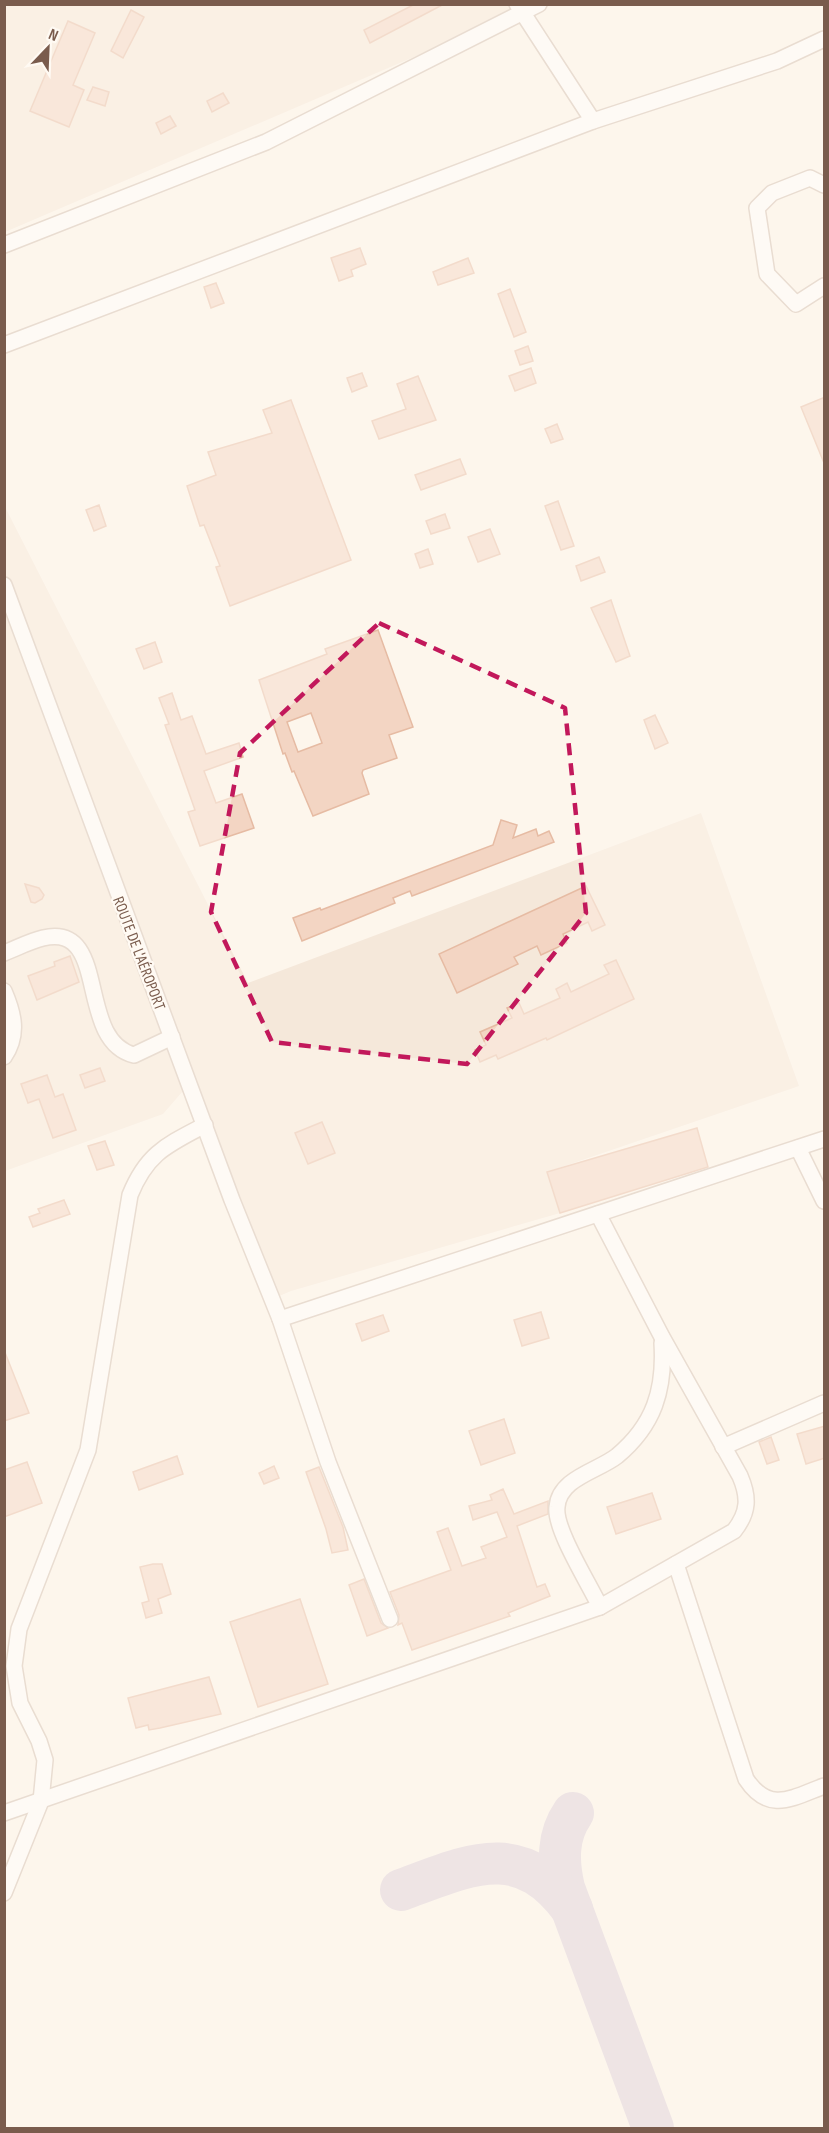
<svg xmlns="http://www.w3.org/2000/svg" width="829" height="2133" font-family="'Sofia Sans Condensed',sans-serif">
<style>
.residential{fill:#f5e8da}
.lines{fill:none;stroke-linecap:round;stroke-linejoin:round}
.taxiway{stroke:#dbcfda;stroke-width:42}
.building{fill:#f3d5c3;stroke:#e6bba3;stroke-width:1.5;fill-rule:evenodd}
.minor-casing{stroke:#d1beb0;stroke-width:18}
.minor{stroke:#fff;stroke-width:15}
.marked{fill:none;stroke:#c2185b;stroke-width:4.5;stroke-dasharray:12 8;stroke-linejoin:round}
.labels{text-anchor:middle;stroke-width:4.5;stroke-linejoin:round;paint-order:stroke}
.street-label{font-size:16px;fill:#7a5c4d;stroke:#fffaf3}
</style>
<rect width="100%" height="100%" fill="#fdf6ec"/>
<g class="residential">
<polygon points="5,5 526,5 519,12 5,232"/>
<polygon points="4,505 248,983 701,813 799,1086 547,1172 560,1213 291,1291 272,1299 189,1084 163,1114 5,1171"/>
</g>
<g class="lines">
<g class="taxiway">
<path d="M573 1813C557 1836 558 1862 564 1888L653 2128"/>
<path d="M401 1890C469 1865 520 1838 572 1909"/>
</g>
</g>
<g class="building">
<polygon points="415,4 444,4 370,43 364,30"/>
<polygon points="131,10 144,17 123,58 111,51"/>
<polygon points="68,21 95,33 73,85 84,90 69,127 30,111"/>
<polygon points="93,87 109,92 105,106 87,100"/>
<polygon points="223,93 229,103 212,112 207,101"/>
<polygon points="170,116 176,126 161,134 156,123"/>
<polygon points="360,248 366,264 351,270 353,276 339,281 331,258"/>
<polygon points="468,258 474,273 438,285 433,272"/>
<polygon points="216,283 224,303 211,308 204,287"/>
<polygon points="510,289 526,332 514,337 498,294"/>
<polygon points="528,346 533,361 520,365 515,351"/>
<polygon points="531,368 536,383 515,391 509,376"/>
<polygon points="362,373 367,386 352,392 347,378"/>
<polygon points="418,376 436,420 379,439 372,421 406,409 397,384"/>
<polygon points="825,397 825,463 824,463 801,407"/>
<polygon points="291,400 351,560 230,606 216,567 220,566 204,525 200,526 187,486 216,475 208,452 272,433 263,410"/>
<polygon points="557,424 563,439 551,443 545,429"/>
<polygon points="460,459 466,474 421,490 415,475"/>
<polygon points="558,501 574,546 561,550 545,506"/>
<polygon points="99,505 106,526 94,531 86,510"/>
<polygon points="445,514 450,528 431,534 426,521"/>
<polygon points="490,529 500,554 478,562 468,537"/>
<polygon points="428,549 433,564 420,568 415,554"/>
<polygon points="599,557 605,572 581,581 576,566"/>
<polygon points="611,600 630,656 616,662 591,608"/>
<path d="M378 630 413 727 389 735 397 758 363 770 362 773 369 794 313 816 294 771 292 772 285 753 283 754 259 680 327 654 325 649ZM311 713 322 743 298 752 287 722Z"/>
<polygon points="155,642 162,662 144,669 136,649"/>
<polygon points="172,693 181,720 192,716 206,754 239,743 243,757 204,771 216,803 242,794 254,828 200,846 188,812 195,810 165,725 169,724 159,698"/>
<polygon points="655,715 668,743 655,749 644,720"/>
<polygon points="501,820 517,825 513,838 536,829 538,836 549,831 554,842 412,896 410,891 393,898 395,903 302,941 293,918 320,908 321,910 493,845"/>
<polygon points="25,884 39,888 44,895 42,899 35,903 31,902"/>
<polygon points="586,886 605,925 592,931 588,922 563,934 567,943 541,955 537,946 514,957 518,964 457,993 439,954"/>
<polygon points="70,956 79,982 37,1000 28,976 55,966 54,962"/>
<polygon points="616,960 634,999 547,1040 546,1038 498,1059 496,1055 480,1062 475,1050 486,1045 480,1032 512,1018 507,1008 519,1003 524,1014 560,998 556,989 567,983 571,992 609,974 604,965"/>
<polygon points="100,1068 105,1081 85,1088 80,1075"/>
<polygon points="47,1075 55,1097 63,1094 76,1130 53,1138 39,1099 28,1103 21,1084"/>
<polygon points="322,1122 335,1153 308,1164 295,1133"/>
<polygon points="697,1128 708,1167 560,1213 547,1172"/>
<polygon points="105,1141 114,1165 97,1170 88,1146"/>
<polygon points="64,1200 70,1214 33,1227 29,1217 40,1213 38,1209"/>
<polygon points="541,1312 549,1338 522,1346 514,1320"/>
<polygon points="383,1315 389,1331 362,1341 356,1324"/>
<polygon points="4,1350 29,1413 4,1421"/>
<polygon points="504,1419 515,1453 481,1465 469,1431"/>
<polygon points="825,1426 825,1458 806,1464 797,1434"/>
<polygon points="771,1437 779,1460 767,1464 759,1442"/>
<polygon points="177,1456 183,1474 139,1490 133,1472"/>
<polygon points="27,1462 42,1503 4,1517 4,1470"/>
<polygon points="274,1466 279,1478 264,1484 259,1473"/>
<polygon points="319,1467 343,1527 348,1550 332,1553 326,1529 306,1472"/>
<polygon points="503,1489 514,1514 548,1501 548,1514 517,1526 537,1587 545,1584 550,1596 508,1613 510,1616 412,1650 402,1623 398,1625 399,1615 390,1592 451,1570 437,1532 448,1528 462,1566 486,1558 481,1547 507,1537 497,1512 473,1520 469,1506 492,1500 490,1495"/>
<polygon points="652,1493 661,1519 616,1534 607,1507"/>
<polygon points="153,1564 162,1564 171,1594 158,1599 162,1613 146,1618 142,1603 149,1601 140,1567"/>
<polygon points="364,1579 381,1623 388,1628 367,1636 349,1585"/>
<polygon points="300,1599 328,1684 258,1707 230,1622"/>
<polygon points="209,1677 221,1714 160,1728 149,1730 148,1725 136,1728 128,1698"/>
</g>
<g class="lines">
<defs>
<g id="minor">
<polyline points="517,4 593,121"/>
<polyline points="824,185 810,178 772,193 757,208 767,274 796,304 824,286"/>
<polyline points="4,245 266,142 539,4"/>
<polyline points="4,345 593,121 777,61 824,39"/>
<polyline points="4,585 232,1200 280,1319 328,1462 390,1619"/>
<path d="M4 953C17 948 30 941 43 938 111 922 75 1040 134 1055L172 1037"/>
<path d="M4 991C14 1014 19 1035 4 1057"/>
<polyline points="798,1148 824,1201"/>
<polyline points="280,1319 824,1139"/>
<polyline points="723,1447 824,1403"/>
<path d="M676 1564 746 1779C769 1814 792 1798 824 1786"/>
<path d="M600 1607C590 1585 554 1529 557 1507 559 1478 598 1471 617 1456 654 1425 665 1390 662 1343"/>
<path d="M4 1813 600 1607 734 1531C749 1512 749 1497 740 1476L662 1337 598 1214"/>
<path d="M4 1893 41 1801 45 1760 39 1741 20 1703 14 1666 19 1629 88 1450 130 1195C147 1153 167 1145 205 1125"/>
</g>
</defs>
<use href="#minor" class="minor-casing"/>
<use href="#minor" class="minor"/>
</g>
<path d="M0 0H829V2133H0ZM379 623 565 708 586 913 467 1064 272 1042 211 912 240 753Z" fill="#fdf6ec" fill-opacity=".55" fill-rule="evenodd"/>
<path class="marked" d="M379 623 565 708 586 913 467 1064 272 1042 211 912 240 753Z"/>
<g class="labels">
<g class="street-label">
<text transform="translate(140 953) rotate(69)" y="6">ROUTE DE L'AÉROPORT</text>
</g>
</g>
<rect width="829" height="2133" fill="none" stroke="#7a5c4d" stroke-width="12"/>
<g transform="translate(48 48) rotate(23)" stroke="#fffaf3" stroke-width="4.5" paint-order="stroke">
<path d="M0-4.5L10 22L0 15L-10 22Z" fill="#7a5c4d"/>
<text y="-9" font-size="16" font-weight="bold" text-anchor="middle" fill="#7a5c4d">N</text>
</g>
</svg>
